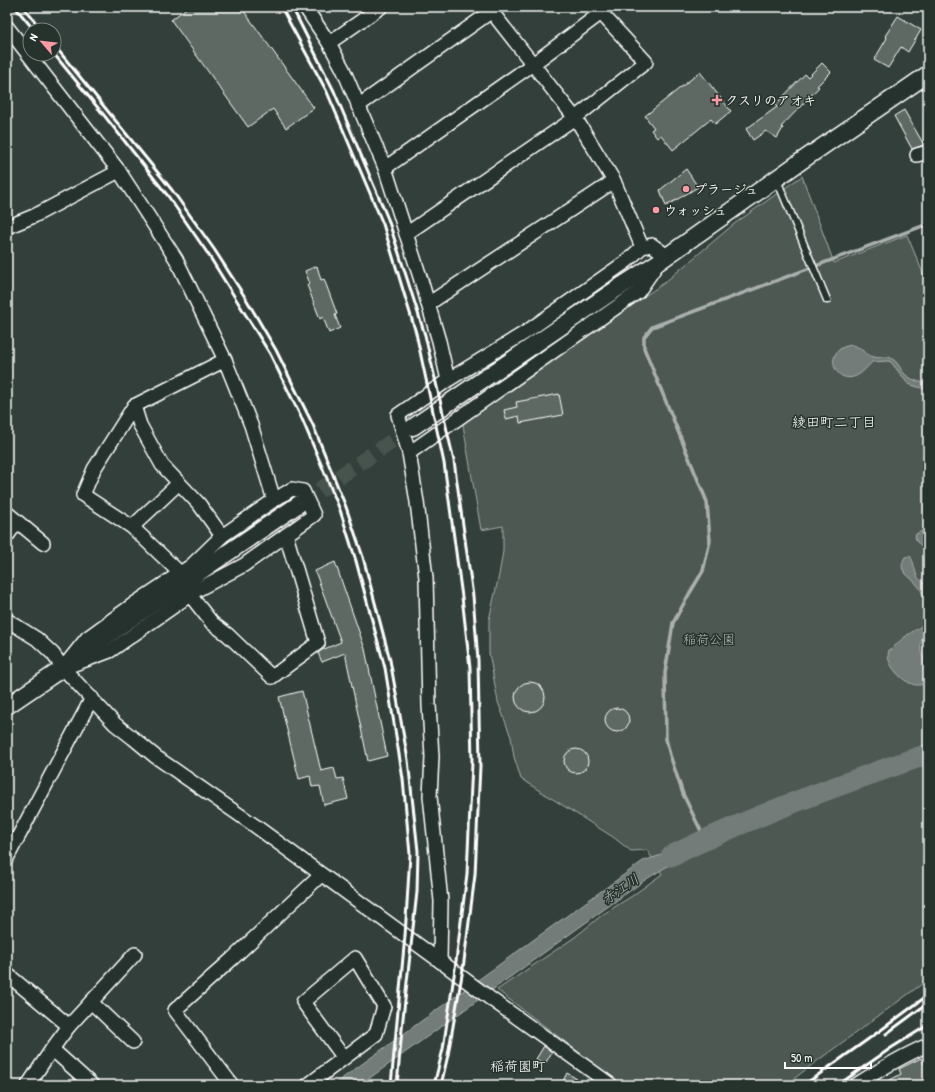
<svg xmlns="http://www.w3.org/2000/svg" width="935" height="1092" font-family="'Patrick Hand','Klee One',sans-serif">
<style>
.green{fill:#4d5853;stroke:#a6aca9}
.water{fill:#737b78;stroke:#abb0ae}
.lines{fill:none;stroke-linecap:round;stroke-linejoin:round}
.stream{stroke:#abb0ae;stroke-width:3.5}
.river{stroke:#737b78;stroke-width:21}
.building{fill:#5f6964;stroke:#fff}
.tertiary-tunnel{stroke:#47524e;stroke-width:16;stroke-dasharray:16 8;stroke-linecap:butt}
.service-casing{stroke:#fff;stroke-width:9}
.minor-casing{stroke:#fff;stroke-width:16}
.tertiary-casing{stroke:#fff;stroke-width:19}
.service{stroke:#26332d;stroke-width:6}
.minor{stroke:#26332d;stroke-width:13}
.tertiary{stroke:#26332d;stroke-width:16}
.rail{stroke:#fff;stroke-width:3}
.poi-dot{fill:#ff9aa2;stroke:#26332d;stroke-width:1.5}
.labels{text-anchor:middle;stroke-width:3;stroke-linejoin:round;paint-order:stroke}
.poi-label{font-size:13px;font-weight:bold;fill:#fff;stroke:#26332d;text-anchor:start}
.park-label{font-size:13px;fill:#b8bcba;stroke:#26332d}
.neighbourhood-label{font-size:14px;fill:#fff;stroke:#26332d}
.water-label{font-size:14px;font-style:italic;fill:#b9bdbc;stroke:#26332d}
</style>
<rect width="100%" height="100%" fill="#333f3a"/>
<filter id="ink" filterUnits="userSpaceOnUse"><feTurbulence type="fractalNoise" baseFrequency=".025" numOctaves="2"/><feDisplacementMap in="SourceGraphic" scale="8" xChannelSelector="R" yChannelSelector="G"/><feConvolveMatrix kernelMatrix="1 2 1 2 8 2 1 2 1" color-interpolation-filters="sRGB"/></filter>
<g filter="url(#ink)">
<polygon class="green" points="802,176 834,263 907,235 928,285 928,977 922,984 813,1064 786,1085 622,1085 497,990 575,937 602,915 632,896 662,874 647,850 631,851 613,837 521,779 514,757 511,737 498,702 489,653 489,620 499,575 503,551 503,526 481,530 463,425 465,419 664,283 734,224"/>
<g class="water">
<path d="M852 345C861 347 865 355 874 357 882 359 885 353 894 360 898 363 900 368 903 372 910 380 919 382 928 384V390L908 384 891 362 888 361 872 362C867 367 863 373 856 376 834 386 821 348 852 345Z"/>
<polygon points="928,523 928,551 917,542 915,537 916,534 924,530"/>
<path d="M910 556C918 568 911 577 928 585V632H926C919 640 918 657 928 662V682C925 683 922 685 919 685 906 686 889 668 888 656 888 654 889 651 889 649L891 650C897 643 904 637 912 632 915 630 920 628 922 625 931 615 925 597 919 587 915 582 909 577 904 572 901 566 902 563 905 557Z"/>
<polygon points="711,839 645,880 360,1085 333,1085 536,938 643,861"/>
</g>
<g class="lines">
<polyline class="stream" points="707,839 701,831 683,794 670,755 666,739 665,673 673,623 688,596 703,571 710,541 707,502 644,348 644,337 652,327 928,224"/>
<path class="river" d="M671 856C754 815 841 784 928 754"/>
</g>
<g class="building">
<polygon points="188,7 241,7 314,108 286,128 273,109 248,127 171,20"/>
<polygon points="898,16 921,30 908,52 901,47 888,68 874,60 887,38 885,36"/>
<polygon points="822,63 831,72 817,86 819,87 781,127 783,128 777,138 766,131 753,140 746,129 777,107 775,105 805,74 808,77"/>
<polygon points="700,72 731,111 715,124 711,119 673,150 661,135 657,138 651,130 654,128 645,116"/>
<polygon points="904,110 924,145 912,149 894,116"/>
<polygon points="686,169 698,187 666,206 660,190"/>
<polygon points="317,266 321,280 324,279 337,314 335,315 340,328 329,333 323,317 320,319 307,285 310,284 305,271"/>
<polygon points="559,394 563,415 520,423 519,416 506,419 504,410 517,407 516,402"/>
<polygon points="335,562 365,649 387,756 368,761 345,653 322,662 318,653 322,650 341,642 315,571"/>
<circle cx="530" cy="697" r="15"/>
<polygon points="302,691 321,771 334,768 337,779 343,778 348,799 324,805 320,786 312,787 310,776 299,779 279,697"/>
<circle cx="617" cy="720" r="12"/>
<circle cx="576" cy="761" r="12"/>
<polygon points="544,1046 552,1052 545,1064 536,1059"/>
<polygon points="921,1058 924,1064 928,1063 928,1085 881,1085 901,1074 899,1069"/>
<polygon points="567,1073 577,1079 574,1085 561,1085"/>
</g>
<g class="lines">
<polyline class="tertiary-tunnel" points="299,504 413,427"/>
<defs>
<polyline id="service" points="777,180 827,300"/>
<g id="minor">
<polyline points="305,7 329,43 343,69 385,168 421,280 439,341 448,380 398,415 409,453 417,502 426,578 429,705 432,757 430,796 441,901 440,961"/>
<polyline points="488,7 575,118 581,127 614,181 642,247"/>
<polyline points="7,27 119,171 176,259 225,360 251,425 274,500"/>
<polyline points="329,43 381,7"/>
<polyline points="358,106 492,11"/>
<polyline points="917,155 928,152"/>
<polyline points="385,168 533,64 601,13 646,62 575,118 406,234"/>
<polyline points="7,227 34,216 119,171"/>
<polyline points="428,304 614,181"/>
<polyline points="448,380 526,332 627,261 642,247 652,245 667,256"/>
<polyline points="134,406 140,425 162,465 199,504 222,536"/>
<polyline points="409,453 638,292 656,266"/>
<polygon points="292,489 303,491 314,515 244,565 197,590 110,651 94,657 63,668 87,638 98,630 134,604 191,566 222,536 274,500"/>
<polyline points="7,513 43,543"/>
<polyline points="132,527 179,483"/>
<polyline points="7,536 17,522"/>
<polyline points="180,573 132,527 83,495 94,469 134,406 225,360"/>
<polyline points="190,595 212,623 228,635 272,677 318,643 286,535"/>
<polyline points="7,620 37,639 53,654 63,668 115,724 133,738 156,757 254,825 440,961 491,999 536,1031 611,1085"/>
<polyline points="7,858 92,698"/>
<polyline points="7,974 69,1026 52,1049 28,1085"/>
<polyline points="91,1002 133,1042"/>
<polyline points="69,1026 135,954"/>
<polyline points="52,1049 92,1085"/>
<polyline points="232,1085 175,1010 232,959 321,875"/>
<polyline points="308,1085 376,1034 384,1006 355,958 303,1002 344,1058"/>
<path d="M856 1085C879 1070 902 1056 928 1045"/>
</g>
<g id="tertiary">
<polyline points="413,427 615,290 660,261 797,164 928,74"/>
<polyline points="7,706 63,668 119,627 299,504"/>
</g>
</defs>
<use href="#service" class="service-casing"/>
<use href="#minor" class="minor-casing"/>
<use href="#tertiary" class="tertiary-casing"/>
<use href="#service" class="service"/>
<use href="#minor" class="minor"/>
<use href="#tertiary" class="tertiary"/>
<g class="rail">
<polyline points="15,7 34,30"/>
<polyline points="23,7 42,30"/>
<polyline points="281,7 327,92 383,224 416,333 444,463 462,597 470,668 472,763 467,874 455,969 443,1049 434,1085"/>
<polyline points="292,7 334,91 388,219 425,335 454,461 473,596 478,660 480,766 475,875 463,969 448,1055 441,1085"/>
<polyline points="54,45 172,190 214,249 245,297 276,350 313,425 346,507 363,557 390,660 408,760 418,851 417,892 403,1018 397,1085"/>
<polyline points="54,54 103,114 168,196 208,254 270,354 302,419 323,469 340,510 356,561 385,668 403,779 410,854 405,936 391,1085"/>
<polyline points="886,1034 928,1003"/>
<polyline points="804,1085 881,1030 928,995"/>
<polyline points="838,1085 891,1048 928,1025"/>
</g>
</g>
</g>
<g class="poi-dot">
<path d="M715 94h4v4h4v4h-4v4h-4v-4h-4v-4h4z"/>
<circle cx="686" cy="189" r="4"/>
<circle cx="656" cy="210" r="4"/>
</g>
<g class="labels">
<g class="poi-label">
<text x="725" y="105">クスリのアオキ</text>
<text x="694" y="194">プラージュ</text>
<text x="664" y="215">ウォッシュ</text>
</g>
<g class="park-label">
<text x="709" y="644">稲荷公園</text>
</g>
<g class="neighbourhood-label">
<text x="834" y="427">綾田町二丁目</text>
<text x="518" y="1071">稲荷園町</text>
</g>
<g class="water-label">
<text transform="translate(620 889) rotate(-34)" y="5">赤江川</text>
</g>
</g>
<rect width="935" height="1092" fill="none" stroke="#26332d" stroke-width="24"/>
<rect x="12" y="12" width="911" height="1068" fill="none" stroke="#fff" stroke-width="1.5" filter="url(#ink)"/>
<g transform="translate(42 42) rotate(298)"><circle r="19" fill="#26332d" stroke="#7d8581"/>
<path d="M0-3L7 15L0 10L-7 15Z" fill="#ff9aa2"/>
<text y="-6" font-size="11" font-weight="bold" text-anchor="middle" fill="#ffffff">N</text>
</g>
<path d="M785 1062v6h86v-6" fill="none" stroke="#ffffff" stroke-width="2"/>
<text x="791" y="1062" font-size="12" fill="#ffffff" stroke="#26332d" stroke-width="3" paint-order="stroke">50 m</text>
</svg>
